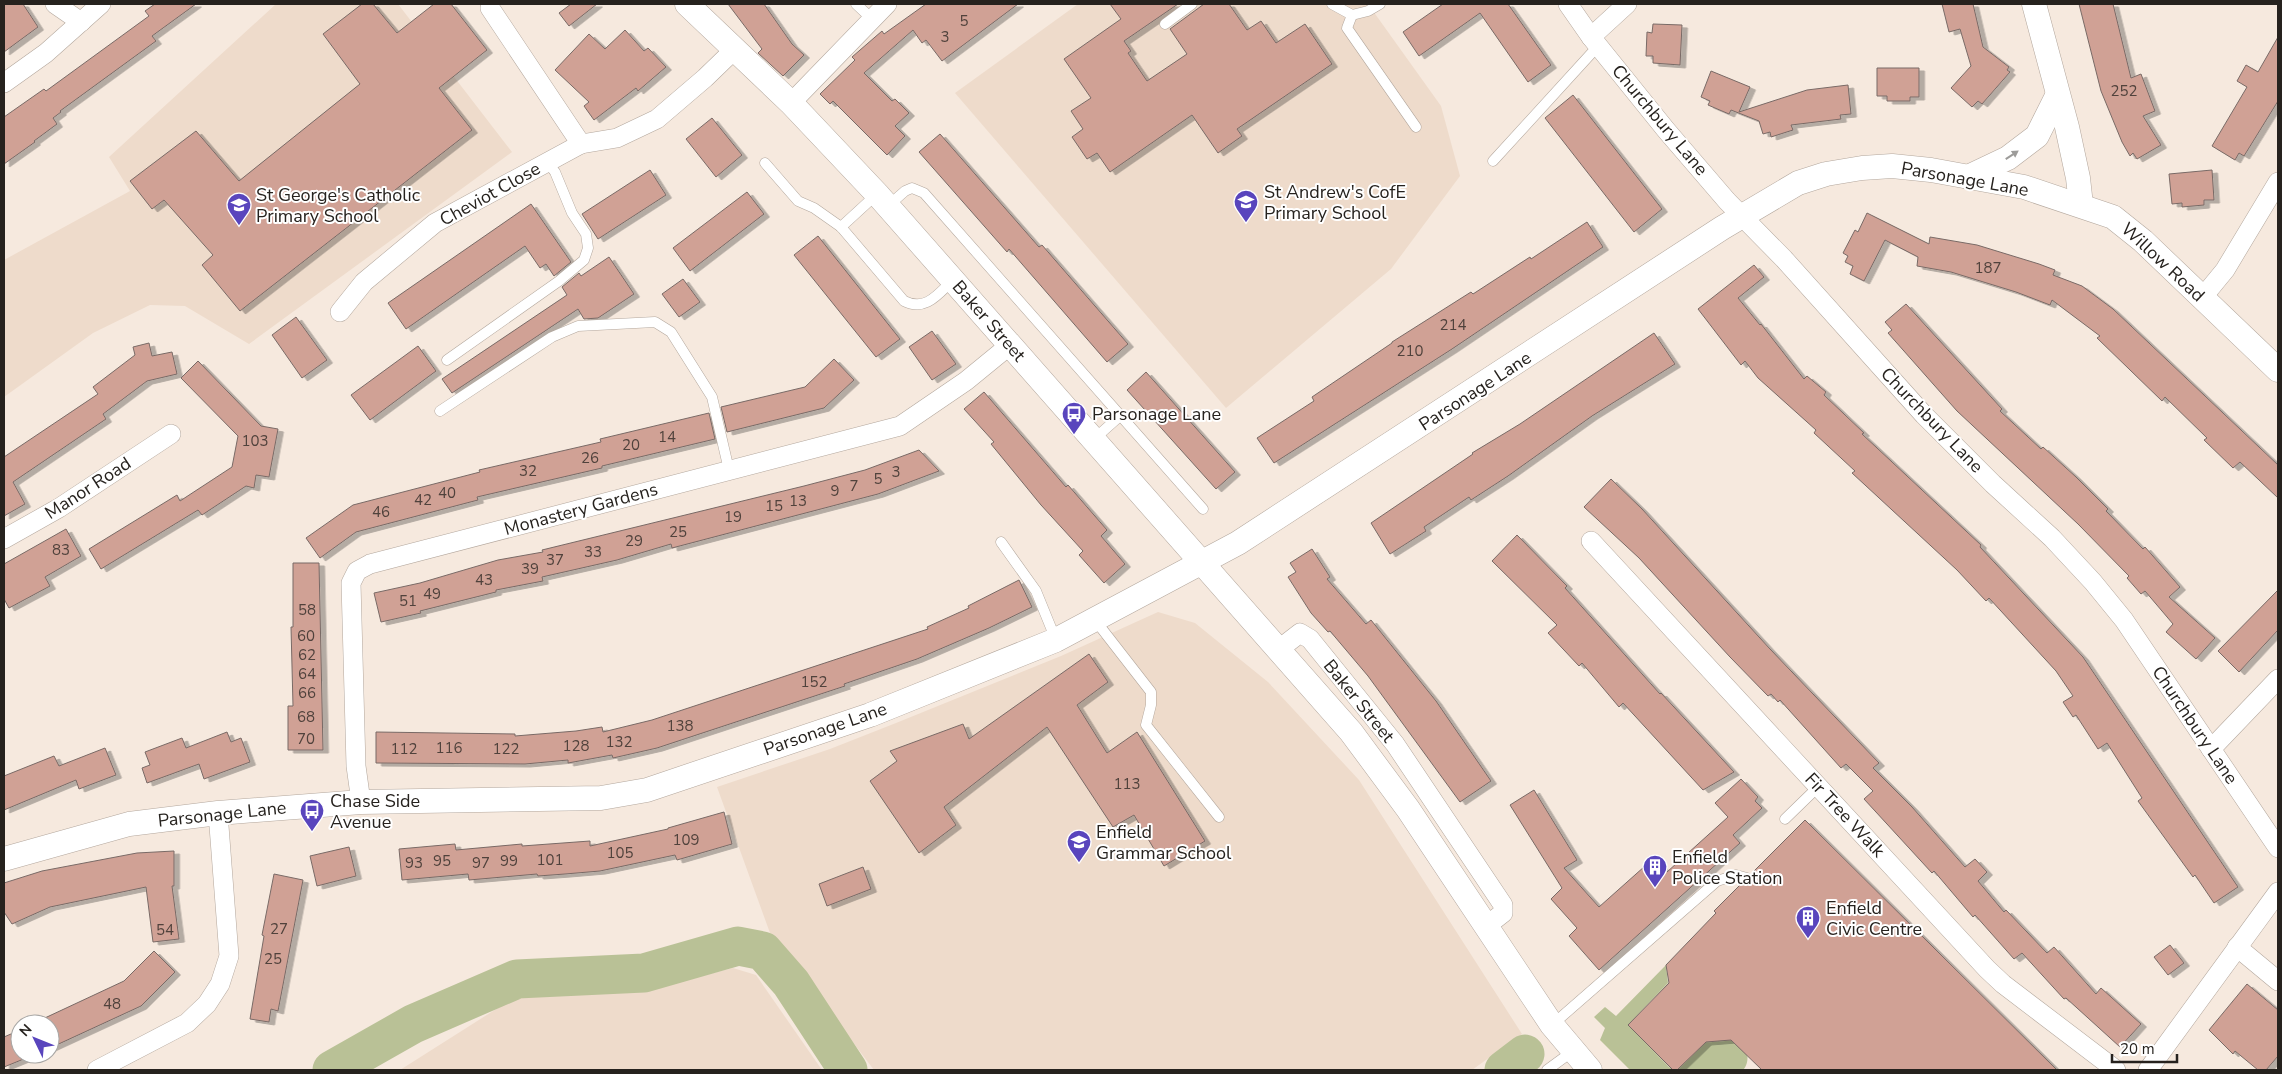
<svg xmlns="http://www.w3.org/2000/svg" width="2282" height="1074" font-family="'Nunito Sans',sans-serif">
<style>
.built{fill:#eedbcb}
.water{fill:#b9c196}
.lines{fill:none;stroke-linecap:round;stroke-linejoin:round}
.river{stroke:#b9c196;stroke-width:39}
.building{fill:#d0a195;stroke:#796a66;filter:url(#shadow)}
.service-casing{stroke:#b3a79d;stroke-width:11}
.minor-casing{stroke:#b3a79d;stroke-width:20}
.tertiary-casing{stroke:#b3a79d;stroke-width:25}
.service{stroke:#fff;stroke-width:10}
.minor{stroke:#fff;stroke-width:19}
.tertiary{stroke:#fff;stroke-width:24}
.oneway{fill:#9d9c9a}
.labels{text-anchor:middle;stroke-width:4;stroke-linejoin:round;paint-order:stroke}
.number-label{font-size:15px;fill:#50423c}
.street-label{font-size:18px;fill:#26221e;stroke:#fff}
.poi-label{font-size:18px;fill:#26221e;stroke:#fff;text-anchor:start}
</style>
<defs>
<filter id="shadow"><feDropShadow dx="5.5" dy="3" stdDeviation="0" flood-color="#0004"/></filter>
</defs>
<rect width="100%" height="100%" fill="#f6e9de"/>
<g class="built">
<polygon points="276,4 398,4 512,152 249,344 185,306 150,305 93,333 4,397 4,260 130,191 109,157"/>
<polygon points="1078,4 1368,4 1441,106 1460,176 1391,269 1226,408 955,93"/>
<polygon points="1158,612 1195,623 1268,682 1359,780 1522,1034 1472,1070 874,1070 770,933 717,787 830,749 896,723 1061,656"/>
<polygon points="733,968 756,975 822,1070 400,1070 523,992 634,993"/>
</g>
<g class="water">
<polygon points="1666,965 1668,983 1628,1025 1672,1070 1630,1070 1600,1040 1605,1028 1594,1017 1605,1007 1616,1016"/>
<polygon points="1732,1040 1738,1047 1715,1070 1677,1070 1706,1043"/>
</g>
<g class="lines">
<g class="river">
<polyline points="332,1070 413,1024 517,979 644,973 738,946 763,951 791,983 848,1070"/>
<polyline points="1504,1070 1525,1054"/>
<polyline points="1689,1070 1722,1053 1728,1058"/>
</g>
</g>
<g class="building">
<polygon points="4,4 23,4 38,27 4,52"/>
<polygon points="155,4 196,4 152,36 156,41 60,111 61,112 53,118 57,124 34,141 35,142 4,164 4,117 44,89 46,91 149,16 145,11"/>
<polygon points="362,4 373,4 397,33 434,4 451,4 487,50 439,88 472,130 240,311 202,265 213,255 164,200 152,209 130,181 196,131 239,181 360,84 323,34"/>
<polygon points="571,4 597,4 569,26 559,13"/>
<polygon points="728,4 764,4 792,44 804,55 783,76 758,53 762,49"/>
<polygon points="926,4 1018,4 942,61 926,40 922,43 913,30 864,73 892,101 895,99 909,113 895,126 905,136 887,155 833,101 830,104 820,94 855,60 852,57 882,31 884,34"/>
<polygon points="1110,4 1178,4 1124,41 1131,51 1128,53 1147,81 1187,54 1170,29 1204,4 1229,4 1247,30 1261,21 1276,43 1305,24 1332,64 1237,129 1242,136 1218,153 1192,115 1110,172 1097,153 1087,159 1072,137 1083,129 1071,111 1091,98 1064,59 1121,19"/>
<polygon points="1443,4 1508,4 1551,65 1528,82 1480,13 1419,56 1403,32"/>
<polygon points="1942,4 1973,4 1983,47 2009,67 2007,70 2010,72 1982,104 1978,101 1972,107 1951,88 1971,66 1960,29 1949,32"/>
<polygon points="2079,4 2113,4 2131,78 2141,74 2155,111 2143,116 2161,145 2137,159 2133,153 2130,156 2122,142 2101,91"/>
<polygon points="1653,24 1682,25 1680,65 1653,63 1653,56 1646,56 1647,32 1652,33"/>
<polygon points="625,30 644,51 648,48 666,67 638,91 636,88 594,120 584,106 589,102 555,70 589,34 605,49"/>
<polygon points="2278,37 2278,101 2244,156 2239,153 2235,160 2212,146 2247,87 2237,81 2246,65 2258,72"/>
<polygon points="1877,68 1919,68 1919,97 1910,97 1910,101 1887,101 1887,96 1877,96"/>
<polygon points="1711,71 1750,87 1739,112 1807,90 1848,85 1851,114 1840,115 1841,119 1791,125 1793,130 1771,137 1770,132 1763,134 1759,121 1731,110 1729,114 1708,105 1710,101 1701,97"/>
<polygon points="1573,95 1662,209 1634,232 1545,118"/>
<polygon points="712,118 742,155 716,177 686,139"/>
<polygon points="940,134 1039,247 1042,245 1128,344 1107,362 1009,249 1007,252 919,152"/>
<polygon points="650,170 666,195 598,239 582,214"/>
<polygon points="2212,170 2214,200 2204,200 2204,205 2182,207 2182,203 2172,204 2169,174"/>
<polygon points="747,192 764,214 690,271 673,248"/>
<polygon points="531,204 571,262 554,276 546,264 540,268 525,246 406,329 388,303"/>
<polygon points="1867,213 1929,244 1930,237 1977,245 2039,264 2055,270 2053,275 2082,286 2113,309 2278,465 2278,498 2240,462 2233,468 2204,440 2207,438 2165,397 2162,401 2097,338 2100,336 2052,300 2050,305 2016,292 1951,272 1917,266 1918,257 1885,240 1864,281 1850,274 1853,266 1845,262 1848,256 1843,253 1855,230 1858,232"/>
<polygon points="1587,222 1603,247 1452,349 1274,463 1257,438 1314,401 1312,397 1392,343 1392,342 1471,292 1473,294 1530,257 1531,259"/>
<polygon points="818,236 900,339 876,357 794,255"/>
<polygon points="609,257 634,294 598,318 584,319 578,309 452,393 442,379 567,295 562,287 579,273 581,276"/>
<polygon points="1754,265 1764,277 1738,298 1760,325 1761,324 1804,379 1807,376 1826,392 1824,395 1864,433 1862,434 1981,545 1980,547 2083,657 2238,887 2214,903 2195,875 2193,877 2138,801 2142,798 2107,743 2098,749 2076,715 2073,717 2063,702 2073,696 2056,671 1989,598 1986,601 1957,570 1852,473 1855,471 1814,433 1816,430 1758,378 1745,361 1741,365 1698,309"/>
<polygon points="683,279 700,302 679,317 662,294"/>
<polygon points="1906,304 2002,409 2000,411 2041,449 2043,447 2076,477 2108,509 2106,511 2143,549 2145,547 2180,587 2169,597 2215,638 2196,659 2166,632 2173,624 2145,591 2141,594 2127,578 2129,576 2078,524 1957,411 1888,333 1892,330 1885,322"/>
<polygon points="296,317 327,360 302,378 272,335"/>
<polygon points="932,331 956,364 932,380 909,347"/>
<polygon points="1654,333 1675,364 1592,416 1508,476 1471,500 1469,497 1424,527 1426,531 1390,554 1371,523 1473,454 1472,453 1520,424"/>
<polygon points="149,343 152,356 172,352 177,374 147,381 103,414 106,419 13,482 25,504 4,516 4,457 98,394 93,387 135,355 133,347"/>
<polygon points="418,346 436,371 370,420 351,395"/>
<polygon points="834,359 854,380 824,408 727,432 721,407 805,387"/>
<polygon points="198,361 261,426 278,429 269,477 256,475 254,488 246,486 202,515 198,510 101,569 89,549 177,495 180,501 232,467 238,436 181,378"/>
<polygon points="1146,372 1235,472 1216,489 1127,390"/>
<polygon points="984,392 1066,487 1068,485 1107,530 1101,536 1125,564 1104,583 1079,555 1083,551 1041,505 991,444 994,442 964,409"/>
<polygon points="709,413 715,439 602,466 602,468 477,497 478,500 356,532 320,558 306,538 353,505 480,472 479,470 601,442 600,439"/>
<polygon points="919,450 939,471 878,494 672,548 671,544 617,560 542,577 543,581 496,590 496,592 420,611 421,613 381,622 374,593 420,583 498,560 543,552 542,550 804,486 865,470"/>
<polygon points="1611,479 1642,509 1770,649 1879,763 1873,768 1912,807 1965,867 1975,859 1987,872 1978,881 2004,912 2006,910 2047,953 2054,947 2096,994 2101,988 2141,1024 2120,1047 2066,998 2064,999 2022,953 2014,959 1975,915 1973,917 1934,871 1932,873 1864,799 1873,791 1846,764 1841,768 1780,700 1778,702 1771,694 1768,696 1730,657 1639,558 1584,507"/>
<polygon points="66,529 81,556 45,577 50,586 9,608 4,599 4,564"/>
<polygon points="1517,535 1567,586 1565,588 1660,694 1661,693 1734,772 1703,790 1623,703 1619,707 1582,663 1579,666 1548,633 1557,625 1492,561"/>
<polygon points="1312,549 1330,577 1327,579 1366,624 1371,620 1436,701 1491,781 1460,802 1368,676 1330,631 1328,632 1311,613 1288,577 1296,572 1290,563"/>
<polygon points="293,563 319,563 323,750 288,750 288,706 293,706 291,627 293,627"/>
<polygon points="1019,580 1032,607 989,628 917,659 844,684 845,686 657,748 613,758 612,755 568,763 568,760 525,764 376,763 376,732 515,734 515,736 576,731 602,727 603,732 652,720 928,629 927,627 969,608 968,606"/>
<polygon points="2278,590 2278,630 2239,672 2218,651"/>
<polygon points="1089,654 1108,682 1077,705 1107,753 1137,732 1205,841 1164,866 1134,815 1113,827 1047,727 944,807 956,825 919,853 870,781 897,761 890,751 963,724 969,739"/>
<polygon points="227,732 231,742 241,738 250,762 204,779 199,764 147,783 142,768 150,765 145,752 182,738 186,748"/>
<polygon points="105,748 116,775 79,789 76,780 4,810 4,776 54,756 59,766"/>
<polygon points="1741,779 1758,797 1755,801 1762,808 1733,835 1740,843 1599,970 1569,936 1577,928 1551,899 1562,888 1510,805 1534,790 1577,860 1564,868 1599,907 1654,858 1667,872 1728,817 1715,803"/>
<polygon points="724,812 732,844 677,860 675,855 600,871 565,874 538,876 537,874 469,880 468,874 402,880 399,849 455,844 456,850 522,844 522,846 590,841 590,846 668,829 668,828"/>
<polygon points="1805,820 2057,1070 1762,1070 1731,1040 1706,1042 1677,1070 1673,1070 1628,1025 1669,983 1666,965 1716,913 1714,911 1741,884 1748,885 1752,882 1754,877 1752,873"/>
<polygon points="349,847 356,876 317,886 310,856"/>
<polygon points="174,851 174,886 172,886 179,939 153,942 146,887 50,907 12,924 4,912 4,883 42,871 137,853"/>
<polygon points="863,867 871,889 827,906 819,884"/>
<polygon points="274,874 303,880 278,1011 271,1009 269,1022 250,1019 264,936 262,935"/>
<polygon points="2170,945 2184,963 2168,975 2154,957"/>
<polygon points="154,951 175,972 141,1006 50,1048 50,1024 32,1024 124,981"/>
<polygon points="2247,984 2278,1010 2278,1056 2266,1070 2258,1070 2235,1051 2233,1054 2209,1030"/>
<polygon points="20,1030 20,1054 36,1054 4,1067 4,1037"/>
</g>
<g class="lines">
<defs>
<g id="service">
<polyline points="856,4 872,19"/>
<polyline points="1332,4 1352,15 1368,11 1380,4"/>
<polyline points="1352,15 1347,28 1416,127"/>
<polyline points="1165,24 1192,4"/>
<polyline points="1493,161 1598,46"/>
<path d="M765 163 798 201 814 208 841 227 904 301C926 312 938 294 953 280"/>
<polyline points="888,206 905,191 912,188 924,193 1203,509"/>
<polyline points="841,227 877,194"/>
<polyline points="447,360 559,281 584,260 588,248 586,234 572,213 555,172 547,162"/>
<polyline points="440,411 552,337 578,326 655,322 671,332 712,397 729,470"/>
<polyline points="1093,440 1120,416"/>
<polyline points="1001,542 1036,591 1056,640"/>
<polyline points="1095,620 1151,692 1151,705 1146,725 1219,817"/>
<polyline points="1785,819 1819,786"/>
<polyline points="1552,1025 1717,881 1736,875 1747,878"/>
<polyline points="1547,1070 1573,1051"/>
</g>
<g id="minor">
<polyline points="55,4 81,22"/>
<polyline points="1568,4 1591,37 1666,130 1727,201 1784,259 1924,415 1993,484 2052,538 2093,582 2124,620 2278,848"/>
<polyline points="490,8 581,144"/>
<polyline points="1591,37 1627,4"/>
<polyline points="4,83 46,53 101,4"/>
<polyline points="791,103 887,4"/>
<polyline points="2202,298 2225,270 2278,182"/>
<polyline points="340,312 364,282 435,223 581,144 617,138 657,119 705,78 735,49"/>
<polyline points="4,539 59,508 171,434"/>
<polyline points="1591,541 1987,969 2003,984 2116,1070"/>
<polyline points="1278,650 1300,633 1310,639 1395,744 1503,905 1503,913 1485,927"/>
<polyline points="2211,749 2278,679"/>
<polyline points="361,802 356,766 351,583 357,571 370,564 900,426 966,381 1010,345"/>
<polyline points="2237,947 2278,981"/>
<polyline points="97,1070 187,1023 207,1004 220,984 229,956 218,813"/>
<polyline points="2148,1070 2278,892"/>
</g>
<g id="tertiary">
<polyline points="687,4 791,103 877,194 1351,732 1408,809 1552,1025 1590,1070"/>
<polyline points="2034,4 2067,127 2078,178 2081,205"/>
<polyline points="1968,177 2008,158 2037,136 2057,96"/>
<polyline points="4,859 129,824 218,813 361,802 601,798 647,790 870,715 1056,640 1238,543 1722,228 1798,183 1826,174 1862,168 1892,166 1931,170 2024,187 2113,217 2143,241 2278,370"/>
</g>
</defs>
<use href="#service" class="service-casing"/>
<use href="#minor" class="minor-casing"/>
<use href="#tertiary" class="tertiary-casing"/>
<use href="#service" class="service"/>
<use href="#minor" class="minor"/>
<use href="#tertiary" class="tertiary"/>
</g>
<defs><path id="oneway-solid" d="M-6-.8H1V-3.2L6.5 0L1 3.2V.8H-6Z" transform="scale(1.25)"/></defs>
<use class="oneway" href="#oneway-solid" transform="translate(2012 155) rotate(-33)"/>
<defs>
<symbol id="school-pin" viewBox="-11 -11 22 30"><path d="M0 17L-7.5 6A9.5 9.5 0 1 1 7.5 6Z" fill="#5945bd" stroke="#fff"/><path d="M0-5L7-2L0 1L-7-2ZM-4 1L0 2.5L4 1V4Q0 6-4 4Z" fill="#fff"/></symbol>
<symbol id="bus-pin" viewBox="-11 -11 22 30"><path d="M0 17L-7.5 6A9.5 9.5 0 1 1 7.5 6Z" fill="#5945bd" stroke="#fff"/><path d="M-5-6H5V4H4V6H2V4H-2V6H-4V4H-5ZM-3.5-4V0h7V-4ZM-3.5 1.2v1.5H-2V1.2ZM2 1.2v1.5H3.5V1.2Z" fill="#fff"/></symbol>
<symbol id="building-pin" viewBox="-11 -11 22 30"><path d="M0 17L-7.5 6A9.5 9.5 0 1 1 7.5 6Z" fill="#5945bd" stroke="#fff"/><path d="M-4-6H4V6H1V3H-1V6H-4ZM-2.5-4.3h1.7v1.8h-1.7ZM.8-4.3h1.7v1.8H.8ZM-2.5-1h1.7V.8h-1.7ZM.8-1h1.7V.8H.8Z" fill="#fff"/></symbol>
</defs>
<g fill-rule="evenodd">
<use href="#school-pin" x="1232" y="188" width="28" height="38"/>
<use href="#school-pin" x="225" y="191" width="28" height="38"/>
<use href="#bus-pin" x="1060" y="400" width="28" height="38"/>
<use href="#bus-pin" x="298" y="797" width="28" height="38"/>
<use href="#school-pin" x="1065" y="828" width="28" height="38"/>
<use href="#building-pin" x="1641" y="853" width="28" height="38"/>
<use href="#building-pin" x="1794" y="904" width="28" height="38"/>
</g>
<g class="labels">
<g class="number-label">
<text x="964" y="26">5</text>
<text x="945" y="42">3</text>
<text x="2124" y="96">252</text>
<text x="1988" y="273">187</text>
<text x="1453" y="330">214</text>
<text x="1410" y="356">210</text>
<text x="667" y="442">14</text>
<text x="255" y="446">103</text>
<text x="631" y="450">20</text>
<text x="590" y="463">26</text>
<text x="528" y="476">32</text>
<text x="896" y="477">3</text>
<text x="878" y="484">5</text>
<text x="854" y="491">7</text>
<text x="835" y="496">9</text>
<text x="447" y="498">40</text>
<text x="423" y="505">42</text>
<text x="798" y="506">13</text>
<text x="774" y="511">15</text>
<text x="381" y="517">46</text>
<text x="733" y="522">19</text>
<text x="678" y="537">25</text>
<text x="634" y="546">29</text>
<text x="61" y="555">83</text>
<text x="593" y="557">33</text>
<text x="555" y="565">37</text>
<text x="530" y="574">39</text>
<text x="484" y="585">43</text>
<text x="432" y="599">49</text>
<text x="408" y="606">51</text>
<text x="307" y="615">58</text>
<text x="306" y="641">60</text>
<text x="307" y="660">62</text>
<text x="307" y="679">64</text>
<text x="814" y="687">152</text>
<text x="307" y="698">66</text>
<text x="306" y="722">68</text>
<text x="680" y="731">138</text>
<text x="306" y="744">70</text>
<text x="619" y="747">132</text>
<text x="576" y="751">128</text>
<text x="449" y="753">116</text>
<text x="404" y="754">112</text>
<text x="506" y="754">122</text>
<text x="1127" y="789">113</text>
<text x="686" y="845">109</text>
<text x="620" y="858">105</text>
<text x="550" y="865">101</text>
<text x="442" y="866">95</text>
<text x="509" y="866">99</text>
<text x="414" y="868">93</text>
<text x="481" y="868">97</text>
<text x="279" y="934">27</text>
<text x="165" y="935">54</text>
<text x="273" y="964">25</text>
<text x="112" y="1009">48</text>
</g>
<g class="street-label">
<text transform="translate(1660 120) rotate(50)" y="6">Churchbury Lane</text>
<text transform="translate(1965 179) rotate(10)" y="6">Parsonage Lane</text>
<text transform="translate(490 194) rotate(-29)" y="6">Cheviot Close</text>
<text transform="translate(2163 262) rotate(43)" y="6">Willow Road</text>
<text transform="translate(989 321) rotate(49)" y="6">Baker Street</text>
<text transform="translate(1475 391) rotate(-33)" y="6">Parsonage Lane</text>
<text transform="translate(1932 420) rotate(46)" y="6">Churchbury Lane</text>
<text transform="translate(88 488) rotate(-33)" y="6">Manor Road</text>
<text transform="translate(581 509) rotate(-15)" y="6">Monastery Gardens</text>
<text transform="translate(1359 701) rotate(51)" y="6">Baker Street</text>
<text transform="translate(2195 725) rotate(56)" y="6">Churchbury Lane</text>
<text transform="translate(825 729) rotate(-19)" y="6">Parsonage Lane</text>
<text transform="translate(222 814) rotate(-6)" y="6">Parsonage Lane</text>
<text transform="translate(1845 815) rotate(47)" y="6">Fir Tree Walk</text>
</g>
<g class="poi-label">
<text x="1264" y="198">St Andrew's CofE<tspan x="1264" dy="21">Primary School</tspan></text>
<text x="256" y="201">St George's Catholic<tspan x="256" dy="21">Primary School</tspan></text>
<text x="1092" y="420">Parsonage Lane</text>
<text x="330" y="807">Chase Side<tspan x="330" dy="21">Avenue</tspan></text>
<text x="1096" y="838">Enfield<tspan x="1096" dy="21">Grammar School</tspan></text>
<text x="1672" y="863">Enfield<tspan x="1672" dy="21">Police Station</tspan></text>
<text x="1826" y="914">Enfield<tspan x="1826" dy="21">Civic Centre</tspan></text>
</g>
</g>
<rect width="2282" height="1074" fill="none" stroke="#26221e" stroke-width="10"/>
<g transform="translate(35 1039) rotate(313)"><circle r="24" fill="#ffffff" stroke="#a8a7a5"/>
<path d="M0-4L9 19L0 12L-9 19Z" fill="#5945bd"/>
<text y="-8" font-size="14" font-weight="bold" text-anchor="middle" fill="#26221e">N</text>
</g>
<path d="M2112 1054v8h65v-8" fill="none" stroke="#26221e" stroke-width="2.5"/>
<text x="2120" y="1054" font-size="15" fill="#26221e" stroke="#ffffff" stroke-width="4" paint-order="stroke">20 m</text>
</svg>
